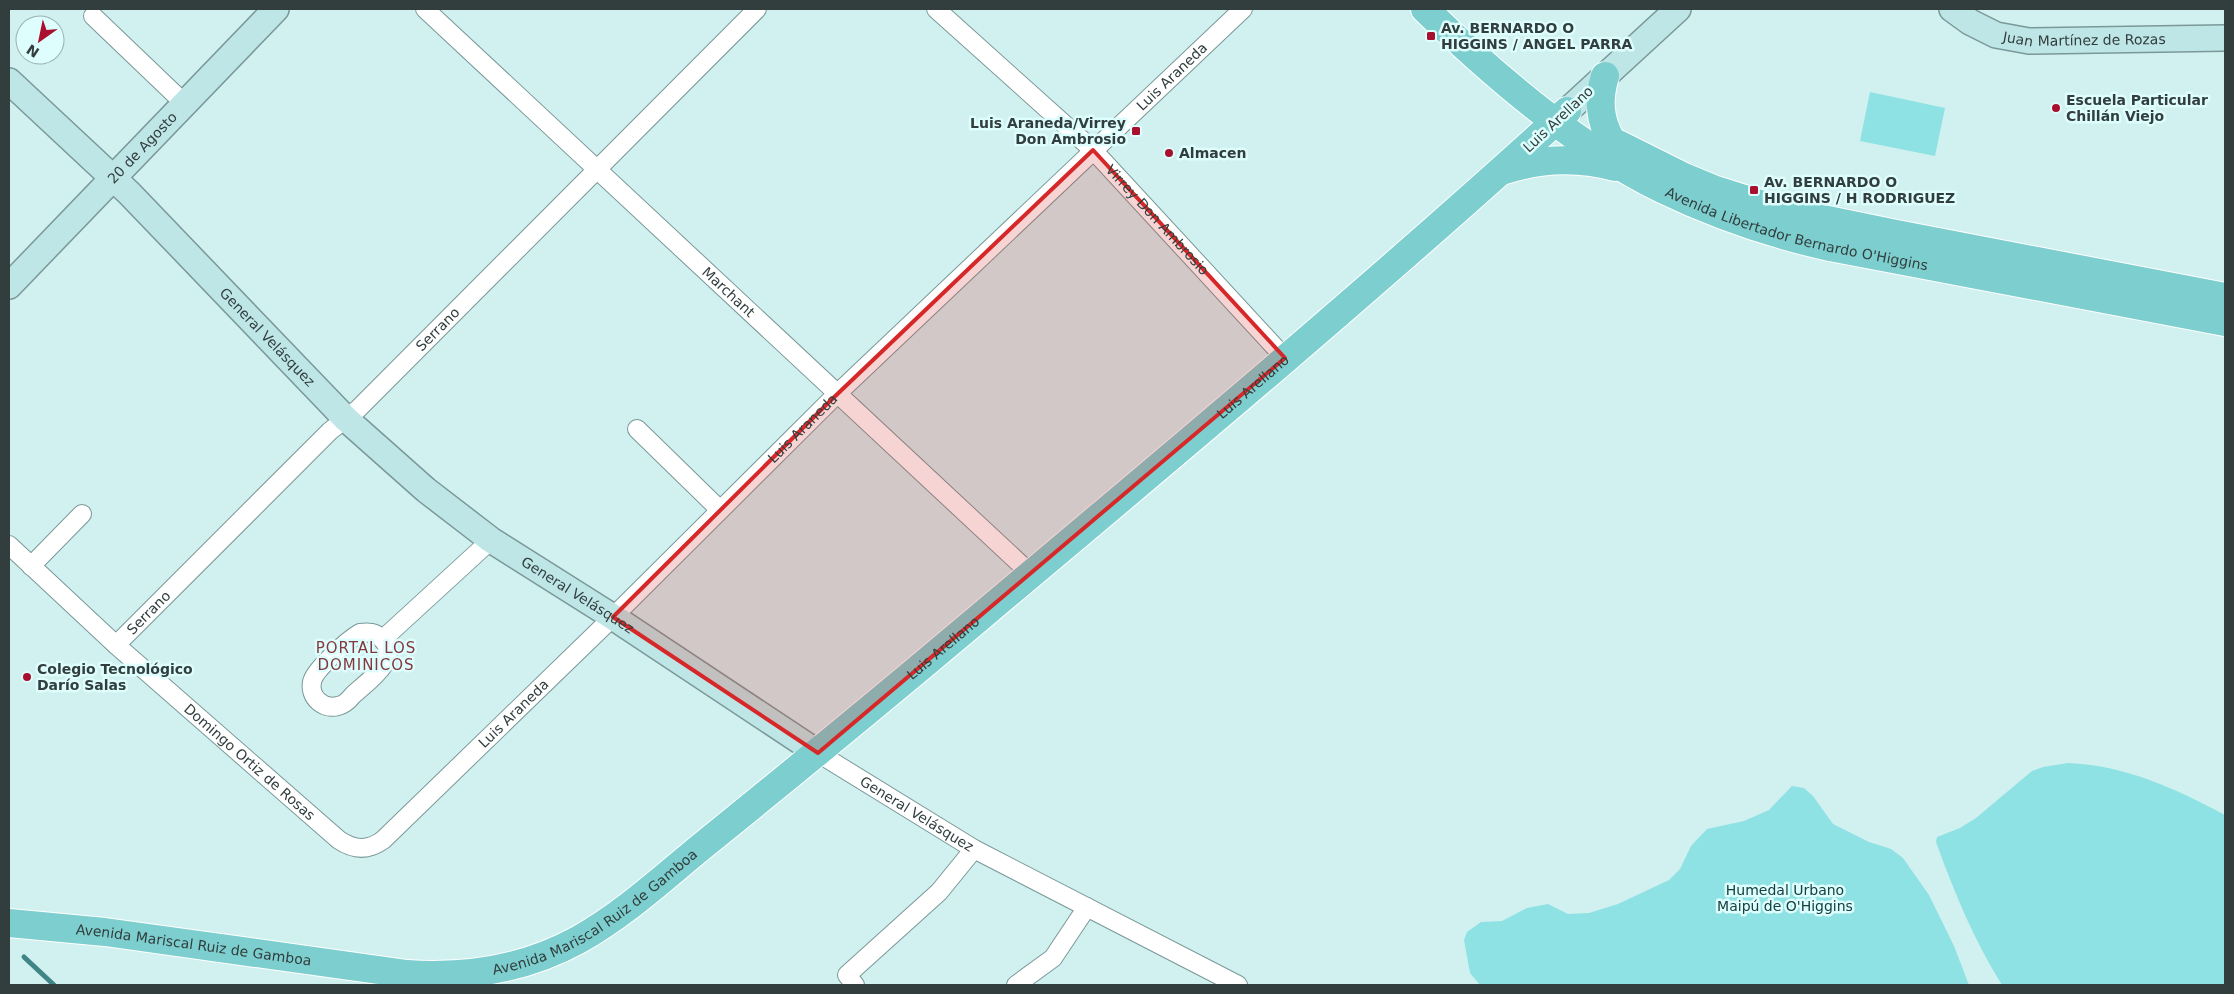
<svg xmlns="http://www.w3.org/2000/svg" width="2234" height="994" font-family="'DejaVu Sans',sans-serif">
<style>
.green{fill:#8fe2e3}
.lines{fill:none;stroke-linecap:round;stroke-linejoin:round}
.stream{stroke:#3f8585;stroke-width:5}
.street-casing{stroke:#7b9898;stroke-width:20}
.secondary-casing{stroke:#7b9898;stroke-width:28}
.primary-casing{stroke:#fff;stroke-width:30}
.street{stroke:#fff;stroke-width:18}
.secondary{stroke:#bee6e7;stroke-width:25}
.primary{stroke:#7dcece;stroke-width:28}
.marked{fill:#d62828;fill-opacity:0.2;stroke:#d62828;stroke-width:4;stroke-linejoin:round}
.poi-dot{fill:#a8102e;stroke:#defdfd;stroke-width:2}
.labels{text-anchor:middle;stroke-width:5;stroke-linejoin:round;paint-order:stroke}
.poi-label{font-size:14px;font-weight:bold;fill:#323e3e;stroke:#defdfd;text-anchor:start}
.street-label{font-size:14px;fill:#323e3e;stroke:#defdfd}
.park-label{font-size:14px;fill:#144040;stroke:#defdfd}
.neighbourhood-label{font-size:15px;letter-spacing:1px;fill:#82393c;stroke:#defdfd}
</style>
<rect width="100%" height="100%" fill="#d1f0f0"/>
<g class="green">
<polygon points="1870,92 1945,108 1935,156 1860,141"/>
<path d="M2068 763C2124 765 2177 789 2225 815V985H2002C1974 940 1954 892 1936 842L1937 837 1960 828 1976 818 2032 771 2043 767Z"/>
<polygon points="1792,786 1804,788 1813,796 1833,824 1869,842 1891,849 1903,858 1929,895 1954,946 1969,985 1480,985 1470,973 1464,940 1467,932 1481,922 1502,921 1527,908 1548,904 1568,914 1589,913 1618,904 1669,880 1680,869 1691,846 1707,829 1744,821 1769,810"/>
</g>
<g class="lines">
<polyline class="stream" points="24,957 54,985"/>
<defs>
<g id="street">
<path id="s1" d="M425 9 1031 574"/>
<path id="s2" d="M936 9 1093 150 1285 358"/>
<polyline points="93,16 185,104"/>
<polyline points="637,429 720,510"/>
<path id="s3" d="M9 545 116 645 339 840C354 850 368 851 383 840L613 617 839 392 1243 9"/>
<polyline points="31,566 82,514"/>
<path d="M360 633C368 632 375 632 381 638 403 658 367 682 353 695 349 700 344 705 338 706 323 710 309 697 312 682 314 670 348 640 360 633Z"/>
<polyline points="383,639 491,540"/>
<path id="s4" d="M116 645 330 431 358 409 757 9"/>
<path id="s5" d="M818 753 974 849 1238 985"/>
<polyline points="855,985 847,975 939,892 974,849"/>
<polyline points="1016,985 1053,958 1087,907"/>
</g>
<g id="secondary">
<path id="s6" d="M1952 9 1970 22 1996 35 2029 41 2225 38"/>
<path id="s7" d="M9 81 129 193 346 419 426 490 491 540 613 617 818 753"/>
<polyline points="1567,111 1678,9"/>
<path id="s8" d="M9 286 276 9"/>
</g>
<g id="primary">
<path id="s9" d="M1425 9C1493 75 1576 147 1662 189 1716 215 1771 234 1830 247L2225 322"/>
<path d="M1605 76C1598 99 1599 119 1611 140"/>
<polyline points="1618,144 1684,177 1713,189 1779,210 1896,234 2225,297"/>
<path d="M1505 170C1542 158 1577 157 1615 167"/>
<path id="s10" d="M9 923 105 932 407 974C466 978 525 969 578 940 623 915 662 879 701 847 774 788 846 729 918 669 1136 486 1356 303 1567 111"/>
</g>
</defs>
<use href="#street" class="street-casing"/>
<use href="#secondary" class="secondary-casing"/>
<use href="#primary" class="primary-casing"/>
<use href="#street" class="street"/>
<use href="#secondary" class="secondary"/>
<use href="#primary" class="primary"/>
</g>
<path class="marked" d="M1093 150 1285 358 818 753 613 617 828 403Z"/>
<g class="poi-dot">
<rect x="1426" y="31" width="10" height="10" rx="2.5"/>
<circle cx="2056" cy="108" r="5"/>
<rect x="1131" y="126" width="10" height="10" rx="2.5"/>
<circle cx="1169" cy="153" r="5"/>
<rect x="1749" y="185" width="10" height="10" rx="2.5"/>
<circle cx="27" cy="677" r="5"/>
</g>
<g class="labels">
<g class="poi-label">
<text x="1441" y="33">Av. BERNARDO O<tspan x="1441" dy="16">HIGGINS / ANGEL PARRA</tspan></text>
<text x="2066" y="105">Escuela Particular<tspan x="2066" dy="16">Chillán Viejo</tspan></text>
<text x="1126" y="128" text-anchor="end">Luis Araneda/Virrey<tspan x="1126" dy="16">Don Ambrosio</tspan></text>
<text x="1179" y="158">Almacen</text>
<text x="1764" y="187">Av. BERNARDO O<tspan x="1764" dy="16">HIGGINS / H RODRIGUEZ</tspan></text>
<text x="37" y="674">Colegio Tecnológico<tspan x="37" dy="16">Darío Salas</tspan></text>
</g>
<g class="street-label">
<text dy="5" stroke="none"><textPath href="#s6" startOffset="140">Juan Martínez de Rozas</textPath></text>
<text dy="5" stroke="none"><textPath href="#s3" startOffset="1588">Luis Araneda</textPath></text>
<text transform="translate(1558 119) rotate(-43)" y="5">Luis Arellano</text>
<text dy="5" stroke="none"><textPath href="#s8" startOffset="192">20 de Agosto</textPath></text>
<text dy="5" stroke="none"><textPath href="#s2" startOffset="306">Virrey Don Ambrosio</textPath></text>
<text dy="5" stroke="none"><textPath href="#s9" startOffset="440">Avenida Libertador Bernardo O'Higgins</textPath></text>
<text dy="5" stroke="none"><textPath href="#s1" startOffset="415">Marchant</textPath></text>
<text dy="5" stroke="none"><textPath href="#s4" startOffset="451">Serrano</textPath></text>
<text dy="5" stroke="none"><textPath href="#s7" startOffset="364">General Velásquez</textPath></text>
<text dy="5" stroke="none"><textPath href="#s10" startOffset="1451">Luis Arellano</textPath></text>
<text dy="5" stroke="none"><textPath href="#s3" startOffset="1078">Luis Araneda</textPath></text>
<text dy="5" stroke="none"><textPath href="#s7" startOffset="769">General Velásquez</textPath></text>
<text dy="5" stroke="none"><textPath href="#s4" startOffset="46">Serrano</textPath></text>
<text dy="5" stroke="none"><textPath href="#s10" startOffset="1046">Luis Arellano</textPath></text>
<text dy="5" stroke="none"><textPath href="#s3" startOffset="672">Luis Araneda</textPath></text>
<text dy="5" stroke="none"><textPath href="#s3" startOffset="324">Domingo Ortiz de Rosas</textPath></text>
<text dy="5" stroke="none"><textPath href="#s5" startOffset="116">General Velásquez</textPath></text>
<text dy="5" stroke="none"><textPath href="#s10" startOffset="606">Avenida Mariscal Ruiz de Gamboa</textPath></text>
<text dy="5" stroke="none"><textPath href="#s10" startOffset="186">Avenida Mariscal Ruiz de Gamboa</textPath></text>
</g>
<g class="park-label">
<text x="1785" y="895">Humedal Urbano<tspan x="1785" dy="16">Maipú de O'Higgins</tspan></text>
</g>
<g class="neighbourhood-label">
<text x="366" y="653">PORTAL LOS<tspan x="366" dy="17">DOMINICOS</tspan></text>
</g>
</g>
<rect width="2234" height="994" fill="none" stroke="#323e3e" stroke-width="20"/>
<g transform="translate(40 40) rotate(213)"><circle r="24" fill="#defdfd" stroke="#99b1b1"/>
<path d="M0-4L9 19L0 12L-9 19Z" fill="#a8102e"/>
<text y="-8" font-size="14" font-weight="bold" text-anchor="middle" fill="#323e3e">N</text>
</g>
</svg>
